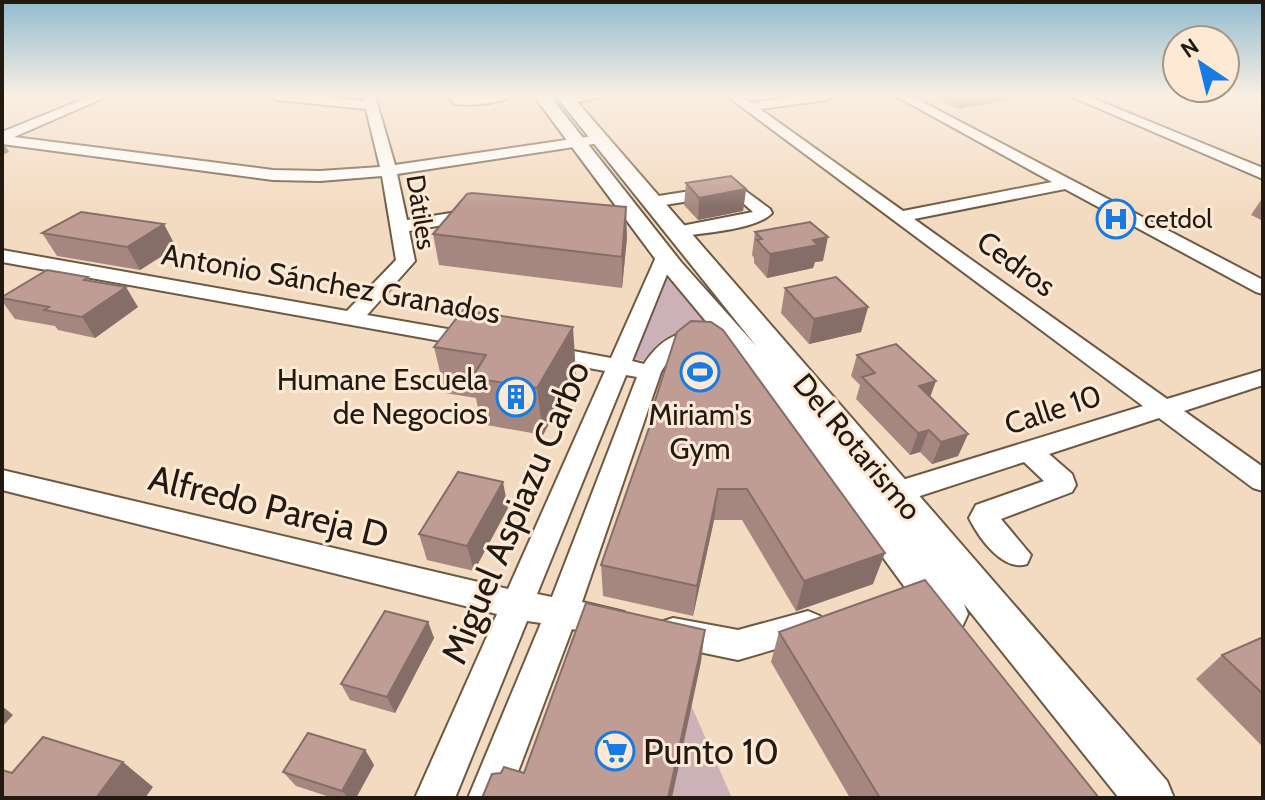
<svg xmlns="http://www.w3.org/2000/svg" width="1265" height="800" font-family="Cabin,sans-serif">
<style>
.green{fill:#ccb1b8}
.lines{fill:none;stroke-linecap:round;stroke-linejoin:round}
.minor-casing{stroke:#6e5942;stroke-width:4}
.major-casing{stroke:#6e5942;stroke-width:4}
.minor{fill:#fff;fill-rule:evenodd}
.major{fill:#fff;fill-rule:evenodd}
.wall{fill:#a5877f}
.shaded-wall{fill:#866e68}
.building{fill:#c09d94;stroke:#866e68;stroke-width:2}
.labels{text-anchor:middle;stroke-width:6;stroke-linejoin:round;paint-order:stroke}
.far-street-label{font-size:26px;fill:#221910;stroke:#fde9d4}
.far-poi-label{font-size:26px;fill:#221910;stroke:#fde9d4;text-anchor:start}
.street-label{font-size:30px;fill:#221910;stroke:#fde9d4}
.poi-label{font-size:30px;fill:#221910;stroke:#fde9d4;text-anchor:end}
.near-street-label{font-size:36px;fill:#221910;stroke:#fde9d4}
.near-poi-label{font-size:36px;fill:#221910;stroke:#fde9d4;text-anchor:start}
</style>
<rect width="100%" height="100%" fill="#f3dbc1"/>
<g class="green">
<path d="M666 271 724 331C687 329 667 326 646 361L632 359Z"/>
<polygon points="691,705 732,798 671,798"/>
</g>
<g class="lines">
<defs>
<g id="minor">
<polygon points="91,96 108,96 14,137 273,170 320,171 380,167 366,109 277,100 271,96 313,96 364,101 363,96 375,96 395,165 600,135 607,139 600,143 397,174 407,220 476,209 484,214 476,219 409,231 415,261 367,315 482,335 485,340 482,345 474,347 2,262 2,250 347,311 396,260 382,176 320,181 273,180 2,144 2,132"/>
<path d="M449 96H512C499 104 471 106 455 104Z"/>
<polygon points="604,96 568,104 562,100 570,96"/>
<path d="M727 96H741L751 103 799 96H832L826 100 760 109 903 211 1052 182 896 96H911L1263 280V294L1256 292 1065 189 914 219 1167 399 1263 370V385L1184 411 1263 467V491L1253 488 1159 418 1049 454 1072 474 1076 485 1072 492 1001 519 1031 555 1027 564C1003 572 979 538 969 518L976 505 1044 481 1024 462 883 508 873 505 869 497 873 489 1143 406Z"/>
<polygon points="1070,96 1087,96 1263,168 1263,179"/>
<path d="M736 184 770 209 772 213C757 230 701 233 677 237L668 232 671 228 753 212 733 194 652 207 644 202 652 197Z"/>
<path d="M665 251 674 257 632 361 644 364C659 341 676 331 703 329L714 335 711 340C687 345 674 350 661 372L582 602 624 612 629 622 624 632 613 637 572 629 508 798H468L541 623 527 621 455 798H415L497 614 2 490V470L508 589 605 371 546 360 538 358 535 353 538 348 546 346 611 358 656 257ZM626 375 637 377 552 597 537 594Z"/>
<polygon points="808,611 820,616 824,626 820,636 738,660 661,644 657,633 661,622 673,618 738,630"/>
</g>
<polygon id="major" points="534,96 550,96 681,262 757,347 556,96 572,96 1167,781 1174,798 1119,798 964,604 968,614 962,627 948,632 934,627 739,361 665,272"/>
</defs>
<use href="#minor" class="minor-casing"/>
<use href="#major" class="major-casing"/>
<use href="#minor" class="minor"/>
<use href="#major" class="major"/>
</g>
<g class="wall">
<polygon points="932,96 1029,96 958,109"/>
<polygon points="686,183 746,189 743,211 698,220 684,205"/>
<polygon points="1261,200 1263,200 1263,221 1251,215"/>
<polygon points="755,232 823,261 815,262 813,268 767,278 754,263 754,258 752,255"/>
<polygon points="42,233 176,247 140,270 57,256"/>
<polygon points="433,234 627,237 622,288 439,265"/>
<polygon points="88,277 90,281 138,307 95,338 58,330 55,326 15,319 2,301 2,297"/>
<polygon points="785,288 868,307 861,332 809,344 781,313"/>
<polygon points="463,310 576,373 543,435 481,424 476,398 445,393 434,347"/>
<polygon points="677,332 873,584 796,611 742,520 714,520 693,616 603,596 601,565 651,422 652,410"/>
<polygon points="857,355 930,397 968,434 958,456 932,464 920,452 910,455 856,399 860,385 851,376"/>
<polygon points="508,508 474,571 427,560 419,534"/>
<polygon points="428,622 434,638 395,713 350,700 341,684"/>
<polygon points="779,632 1099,798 850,798 771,662"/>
<polygon points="1263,637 1263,747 1196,679 1222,655"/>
<polygon points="365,750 374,765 356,798 333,798 296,786 283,772"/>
</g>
<g class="shaded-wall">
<polygon points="962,96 1029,96 958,109"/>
<polygon points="2,140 9,152 2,155"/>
<polygon points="746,189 743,211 698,220 699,198"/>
<polygon points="626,207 627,237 622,288 622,257"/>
<polygon points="164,224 176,247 140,270 127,247"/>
<polygon points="828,237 823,261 815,262 813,268 767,278 770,254 813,240"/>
<polygon points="126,287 138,307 95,338 82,317"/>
<polygon points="868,307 861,332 809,344 814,319"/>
<polygon points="573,327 576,373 543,435 537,388"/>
<polygon points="936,381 928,403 919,386"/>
<polygon points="929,430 920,452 910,455 918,433"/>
<polygon points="968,434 958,456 932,464 941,442"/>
<polygon points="503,482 508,508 474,571 467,546"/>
<polygon points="718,489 714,520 693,616 697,586"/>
<polygon points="885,553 873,584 796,611 804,581"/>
<polygon points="428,622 434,638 395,713 387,697"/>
<polygon points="705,630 701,662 672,798 668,798"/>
<polygon points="2,706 13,715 2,727"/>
<polygon points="365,750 374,765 356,798 348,798 342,791"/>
<polygon points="123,762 153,787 145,798 96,798"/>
</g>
<g class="building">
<polygon points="731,176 746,189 699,198 686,183"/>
<polygon points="472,193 626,207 622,257 433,234 467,194"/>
<polygon points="81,212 164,224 127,247 42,233"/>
<polygon points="810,222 828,237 813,240 818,245 770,254 757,240 762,239 755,232"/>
<polygon points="47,270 88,277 84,280 126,287 82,317 44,310 49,307 2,298 2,297"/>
<polygon points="836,277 868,307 814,319 785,288"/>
<polygon points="463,310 573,327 537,388 472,378 486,355 434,347"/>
<polygon points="691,321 711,322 723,330 885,553 804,581 747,489 718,489 697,586 601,565 655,411 652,410 677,332"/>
<polygon points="896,344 936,381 919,386 968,434 941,442 929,430 918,433 862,377 875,373 857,355"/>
<polygon points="458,472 503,482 467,546 419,534"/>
<polygon points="925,580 1099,798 880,798 779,632"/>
<polygon points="586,603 705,630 668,798 482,798 492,774 501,773 504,767 524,773"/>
<polygon points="385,611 428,622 387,697 341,684"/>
<polygon points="1263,637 1263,694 1222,655"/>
<polygon points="308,733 365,750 342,791 283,772"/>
<polygon points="43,737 123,762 96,798 2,798 2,770 12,773"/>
</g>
<linearGradient id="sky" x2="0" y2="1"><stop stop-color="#91bbcf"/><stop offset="0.46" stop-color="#faefe3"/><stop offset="1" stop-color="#faefe3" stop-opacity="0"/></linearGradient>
<rect width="1265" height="208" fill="url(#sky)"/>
<defs>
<symbol id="hospital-ring" viewBox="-11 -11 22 22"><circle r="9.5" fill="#fde9d4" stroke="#187be3" stroke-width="1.5"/><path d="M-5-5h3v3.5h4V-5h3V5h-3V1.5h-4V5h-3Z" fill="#187be3"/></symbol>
<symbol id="stadium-ring" viewBox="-11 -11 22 22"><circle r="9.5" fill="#fde9d4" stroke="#187be3" stroke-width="1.5"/><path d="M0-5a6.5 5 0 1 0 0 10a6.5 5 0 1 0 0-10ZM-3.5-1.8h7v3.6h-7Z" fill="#187be3"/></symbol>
<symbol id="building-ring" viewBox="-11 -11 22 22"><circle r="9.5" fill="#fde9d4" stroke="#187be3" stroke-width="1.5"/><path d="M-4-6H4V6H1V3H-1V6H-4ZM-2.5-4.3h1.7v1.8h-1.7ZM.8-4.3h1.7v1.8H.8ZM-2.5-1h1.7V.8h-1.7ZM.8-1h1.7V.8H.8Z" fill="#187be3"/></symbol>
<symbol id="supermarket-ring" viewBox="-11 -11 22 22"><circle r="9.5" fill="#fde9d4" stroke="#187be3" stroke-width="1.5"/><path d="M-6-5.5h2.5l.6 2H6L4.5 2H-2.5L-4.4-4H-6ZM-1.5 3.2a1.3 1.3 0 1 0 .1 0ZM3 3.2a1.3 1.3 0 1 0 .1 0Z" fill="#187be3"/></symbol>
</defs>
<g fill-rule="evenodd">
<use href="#hospital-ring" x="1094" y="197" width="44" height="44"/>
<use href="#stadium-ring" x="678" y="350" width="44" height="44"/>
<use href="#building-ring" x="494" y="375" width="44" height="44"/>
<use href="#supermarket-ring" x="593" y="729" width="44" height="44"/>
</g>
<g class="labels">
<g class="far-street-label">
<text transform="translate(421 212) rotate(81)" y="9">Dátiles</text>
</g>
<g class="far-poi-label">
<text x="1144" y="228">cetdol</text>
</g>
<g class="street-label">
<text transform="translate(1016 264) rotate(36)" y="10">Cedros</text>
<text transform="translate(331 284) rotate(10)" y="10">Antonio Sánchez Granados</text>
<text transform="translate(1053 410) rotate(-18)" y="10">Calle 10</text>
<text transform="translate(857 447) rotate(50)" y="10">Del Rotarismo</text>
</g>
<g class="poi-label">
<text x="488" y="390">Humane Escuela<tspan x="488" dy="34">de Negocios</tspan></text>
<text x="700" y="425" text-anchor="middle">Miriam's<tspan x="700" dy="34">Gym</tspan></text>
</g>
<g class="near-street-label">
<text transform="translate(269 506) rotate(14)" y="13">Alfredo Pareja D</text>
<text transform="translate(515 512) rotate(-67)" y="13">Miguel Aspiazu Carbo</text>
</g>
<g class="near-poi-label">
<text x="643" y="764">Punto 10</text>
</g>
</g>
<rect width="1265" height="800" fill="none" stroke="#221910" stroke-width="8"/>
<g transform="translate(1201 64) rotate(325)"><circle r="38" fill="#fde9d4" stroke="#a59686" stroke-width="2"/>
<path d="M0-6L14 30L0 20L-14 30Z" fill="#187be3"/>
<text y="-12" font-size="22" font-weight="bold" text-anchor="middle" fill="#221910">N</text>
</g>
</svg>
